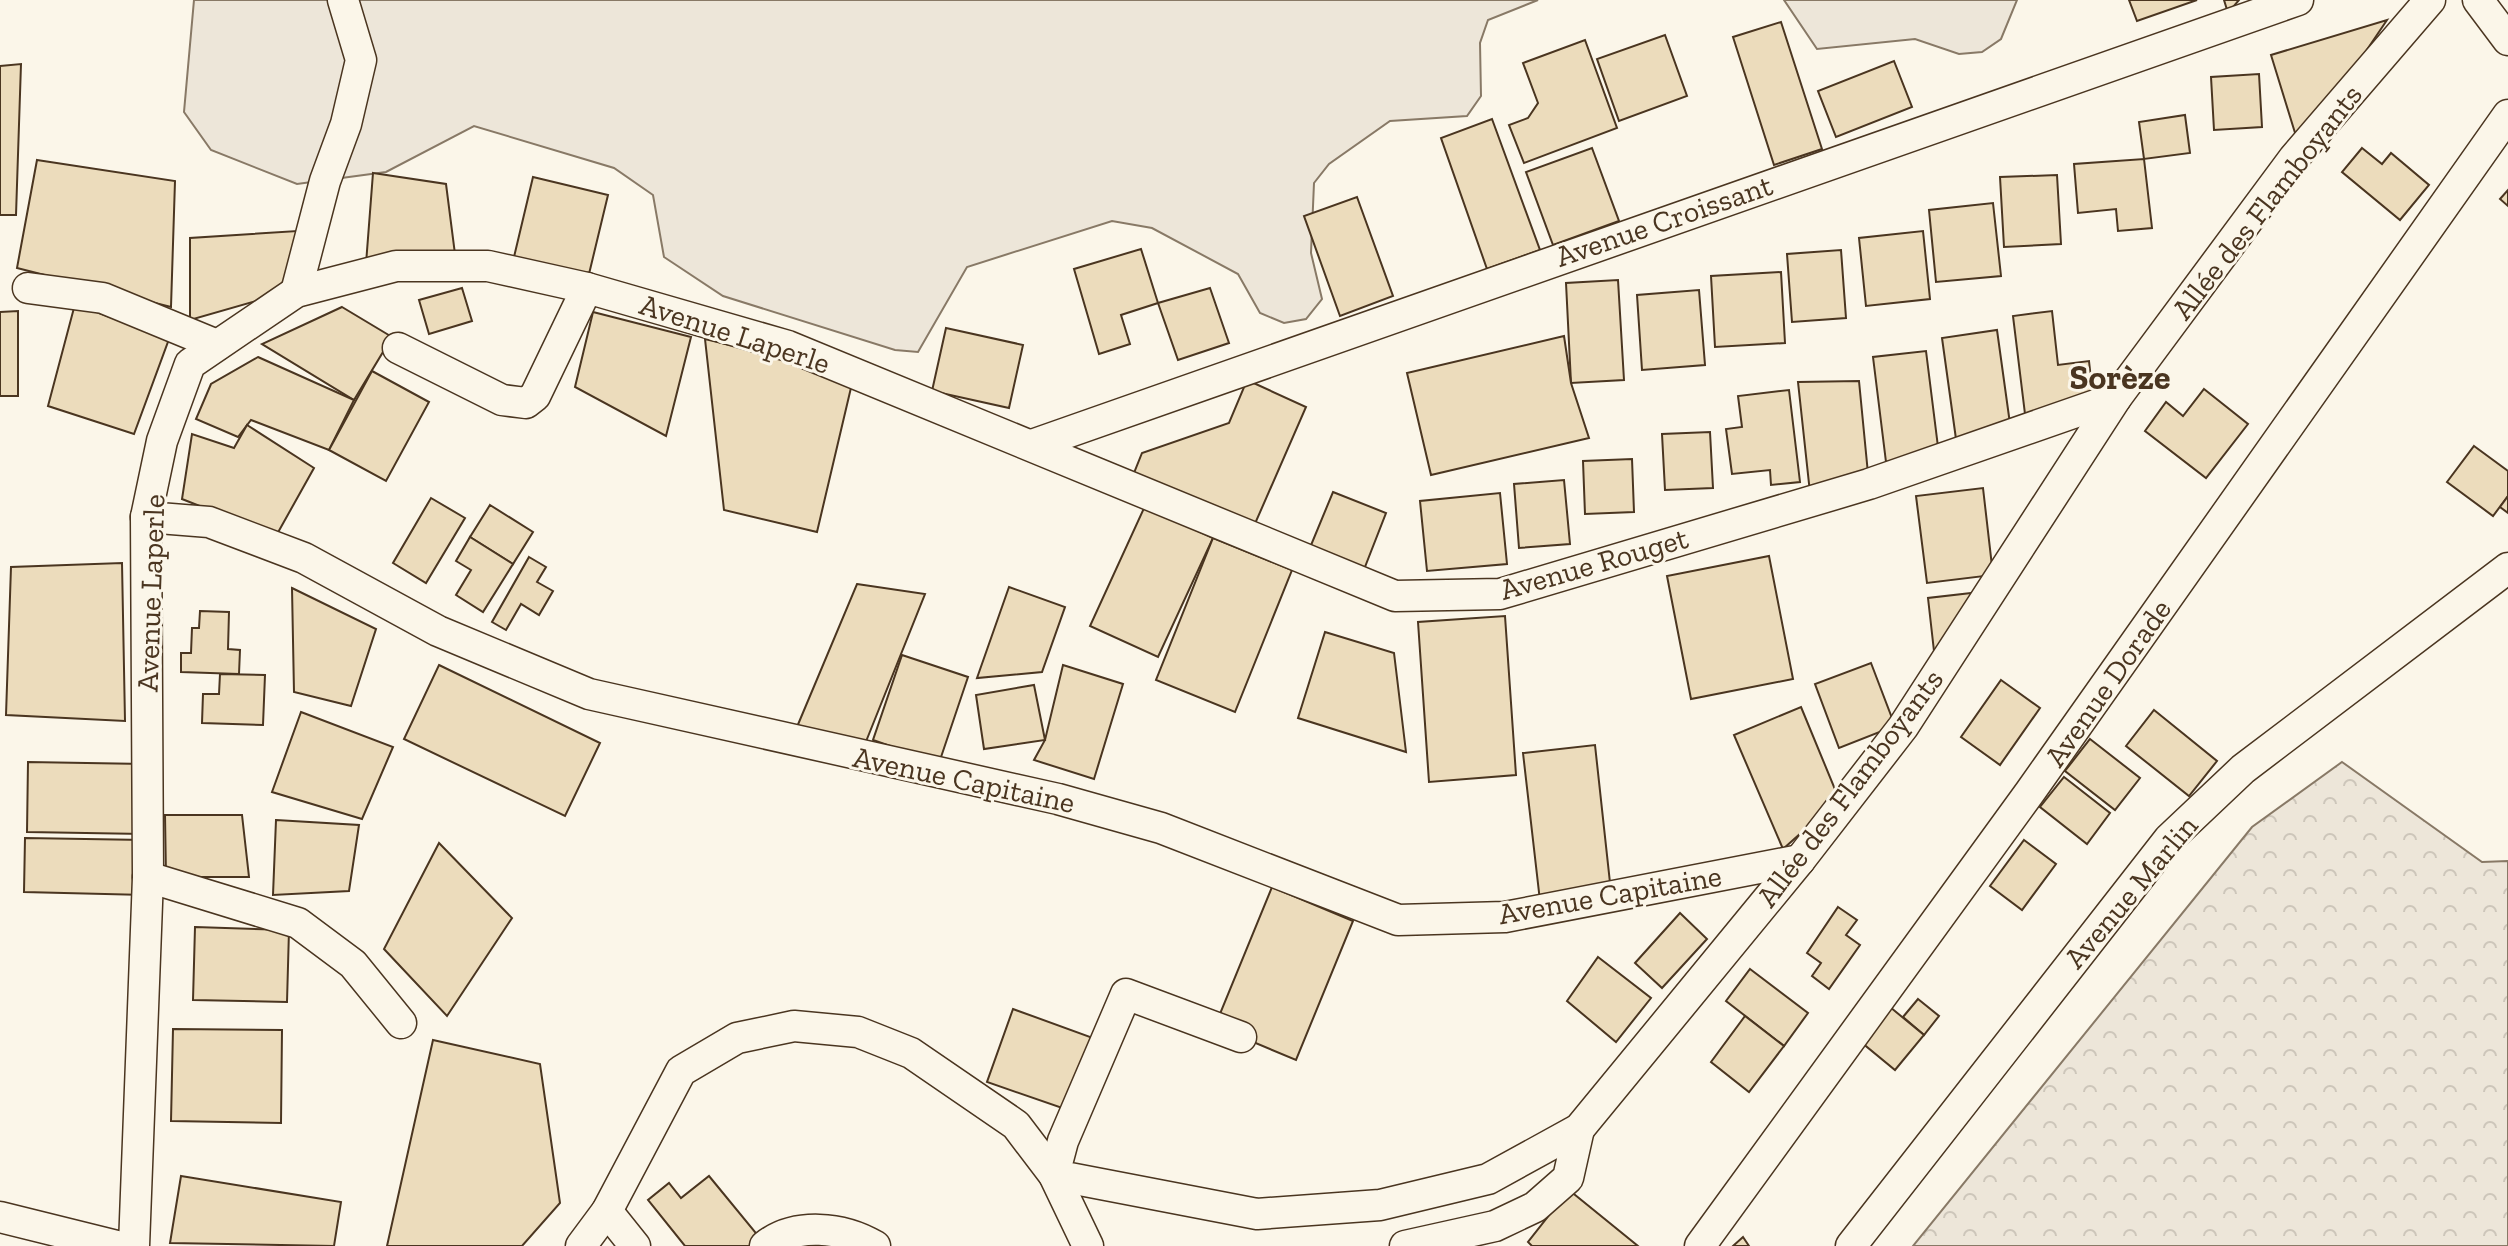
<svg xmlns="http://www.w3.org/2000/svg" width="2508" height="1246" font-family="'Zilla Slab',serif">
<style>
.green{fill:#ede6d9;stroke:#887966;stroke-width:2}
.forest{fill:url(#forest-crowns);stroke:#887966;stroke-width:2}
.building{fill:#ecdcbc;stroke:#4a3520;stroke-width:2}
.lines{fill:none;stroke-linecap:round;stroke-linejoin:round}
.minor-casing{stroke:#4a3520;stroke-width:33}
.minor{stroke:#fbf6e9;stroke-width:30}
.labels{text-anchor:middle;stroke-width:6;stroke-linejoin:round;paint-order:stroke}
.street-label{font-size:30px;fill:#4a3520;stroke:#fbf6e9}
.quarter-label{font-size:34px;font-weight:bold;fill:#4a3520;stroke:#fbf6e9}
</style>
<defs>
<pattern id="forest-crowns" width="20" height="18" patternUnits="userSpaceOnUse" patternTransform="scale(2)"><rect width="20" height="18" fill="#ede6d9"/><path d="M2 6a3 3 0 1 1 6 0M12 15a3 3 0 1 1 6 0" fill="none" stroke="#cdc6ba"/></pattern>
</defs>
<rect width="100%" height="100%" fill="#fbf6e9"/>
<g class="green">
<polygon points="194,0 1538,0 1488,20 1480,43 1481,96 1467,116 1390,121 1329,164 1314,183 1311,253 1322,299 1306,319 1284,323 1260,313 1238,274 1152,228 1112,221 967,267 918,352 895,350 723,296 664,257 653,195 614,168 474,126 386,172 297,184 211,150 184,112"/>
<polygon points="1784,0 2017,0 2001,39 1982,52 1959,54 1915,39 1817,49"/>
</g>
<polygon class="forest" points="2342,762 2482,862 2508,861 2508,1246 1913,1246 2252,827"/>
<g class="building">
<polygon points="2129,0 2197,0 2137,21"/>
<polygon points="2224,0 2239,0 2228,13"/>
<polygon points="2387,20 2300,149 2271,55"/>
<polygon points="1781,22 1822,149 1774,165 1733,37"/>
<polygon points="1665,35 1687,96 1619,121 1597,59"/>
<polygon points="1585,40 1617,128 1524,163 1509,125 1528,118 1538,103 1523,63"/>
<polygon points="1894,61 1912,107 1836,137 1818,91"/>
<polygon points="21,64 16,215 0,215 0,66"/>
<polygon points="2259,74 2262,127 2214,130 2211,77"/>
<polygon points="2185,115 2190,153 2144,159 2139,122"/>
<polygon points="1492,119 1540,250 1487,269 1441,138"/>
<polygon points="1592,148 1619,221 1553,245 1526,172"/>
<polygon points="2362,148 2382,164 2391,153 2429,185 2400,220 2342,172"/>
<polygon points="2144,159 2152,228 2118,231 2116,209 2078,213 2074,164"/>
<polygon points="37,160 175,181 171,307 17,268"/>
<polygon points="373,173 446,184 455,254 366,264"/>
<polygon points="2057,175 2061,244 2004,247 2000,177"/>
<polygon points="533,177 608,195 589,274 514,257"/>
<polygon points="2508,190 2508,206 2500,199"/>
<polygon points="1357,197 1393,296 1340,316 1304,216"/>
<polygon points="1993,203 2001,276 1936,282 1929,210"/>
<polygon points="313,230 277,295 190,320 190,238"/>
<polygon points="1923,231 1930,299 1866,306 1859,238"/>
<polygon points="1141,249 1158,303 1121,315 1130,344 1099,354 1074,269"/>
<polygon points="1841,250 1846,318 1792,322 1787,254"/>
<polygon points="1781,272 1785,343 1715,347 1711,276"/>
<polygon points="1618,280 1624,380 1571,383 1566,283"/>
<polygon points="462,288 472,321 429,334 419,300"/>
<polygon points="1210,288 1229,343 1178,360 1158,303"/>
<polygon points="1699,290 1705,365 1642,370 1637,295"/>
<polygon points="75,304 169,339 134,434 48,406"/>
<polygon points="342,307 392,337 354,400 262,344"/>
<polygon points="18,311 18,396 0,396 0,312"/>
<polygon points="2052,311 2058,365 2089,361 2094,406 2025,414 2013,316"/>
<polygon points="593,312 691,337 666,436 575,387"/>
<polygon points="946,328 1023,345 1009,408 932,391"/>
<polygon points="1997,330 2011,431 1956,439 1942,338"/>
<polygon points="1564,336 1571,383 1589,438 1431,475 1407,373"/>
<polygon points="705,339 854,375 817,532 724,510"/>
<polygon points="1926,351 1939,455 1886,462 1873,357"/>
<polygon points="258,357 354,400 329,450 251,420 238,437 196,419 211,384"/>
<polygon points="372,371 429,402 386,481 329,450"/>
<polygon points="1247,380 1306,407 1254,526 1134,473 1142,453 1229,423"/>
<polygon points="1859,381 1869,484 1811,502 1798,382"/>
<polygon points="2204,389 2248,424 2206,478 2145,431 2166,402 2183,416"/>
<polygon points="1789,390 1800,482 1771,485 1770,470 1732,474 1726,429 1742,427 1738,396"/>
<polygon points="247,425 314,468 276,536 182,499 192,434 234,448"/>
<polygon points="1710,432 1713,488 1665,490 1662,434"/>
<polygon points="2474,446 2508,471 2508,496 2493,516 2447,482"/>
<polygon points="1632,459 1634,512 1585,514 1583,461"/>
<polygon points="1564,480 1570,544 1519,548 1514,484"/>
<polygon points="1983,488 1993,575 1927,583 1916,496"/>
<polygon points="1333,492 1386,513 1363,572 1309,550"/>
<polygon points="1500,493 1507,564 1427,571 1420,501"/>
<polygon points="2508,496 2508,513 2500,507"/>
<polygon points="431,498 465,518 426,583 393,563"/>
<polygon points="490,505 533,532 513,564 470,537"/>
<polygon points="1145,506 1213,538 1158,657 1090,626"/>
<polygon points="470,537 513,564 483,612 456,595 471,570 456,561"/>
<polygon points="1213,538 1292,570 1235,712 1156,680"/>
<polygon points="1769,556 1793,679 1691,699 1667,576"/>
<polygon points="529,557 546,567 537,582 553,591 539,615 521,604 506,630 492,622"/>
<polygon points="122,563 125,721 6,715 11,567"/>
<polygon points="857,584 925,594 865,744 794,734"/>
<polygon points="1009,587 1065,607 1042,672 977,678"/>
<polygon points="292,588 376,629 351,706 294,692"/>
<polygon points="1980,592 1935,660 1928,598"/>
<polygon points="200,611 229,612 228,649 240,650 239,674 181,672 181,653 191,653 192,628 199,628"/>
<polygon points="1505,616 1516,775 1429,782 1418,622"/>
<polygon points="1325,632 1394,653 1406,752 1298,718"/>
<polygon points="902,655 968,677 939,763 873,740"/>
<polygon points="1871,663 1895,726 1839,748 1815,684"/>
<polygon points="439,665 600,743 565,816 404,739"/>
<polygon points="1063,665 1123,684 1094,779 1034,760 1045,740"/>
<polygon points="220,674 265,675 263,725 202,723 203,694 219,694"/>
<polygon points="2001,680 2040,708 2000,765 1961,737"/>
<polygon points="1034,685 1045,740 984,749 976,695"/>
<polygon points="1801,707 1839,799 1783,849 1734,735"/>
<polygon points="2154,710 2217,761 2189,796 2126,746"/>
<polygon points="301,712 393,747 362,819 272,792"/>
<polygon points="2090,739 2140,778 2115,810 2065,771"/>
<polygon points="1595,745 1611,892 1540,901 1523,753"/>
<polygon points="28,762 145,764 144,834 27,832"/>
<polygon points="2064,777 2110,813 2087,844 2040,807"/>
<polygon points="165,815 242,815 249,877 166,877"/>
<polygon points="276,820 359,825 349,891 273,895"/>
<polygon points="25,838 145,840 145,895 24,892"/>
<polygon points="2024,840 2056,864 2022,910 1990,886"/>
<polygon points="439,843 512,918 447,1016 384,949"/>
<polygon points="1272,887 1353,921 1296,1060 1215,1026"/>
<polygon points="1838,907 1857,920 1846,935 1860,945 1829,989 1812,976 1821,963 1807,953"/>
<polygon points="1680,913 1707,939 1662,988 1635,963"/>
<polygon points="195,927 289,930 287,1002 193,1000"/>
<polygon points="1598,957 1651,998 1616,1042 1567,1001"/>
<polygon points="1750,969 1808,1013 1784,1046 1726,1001"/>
<polygon points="1918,999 1939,1016 1924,1035 1903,1017"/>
<polygon points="1890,1007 1924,1035 1895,1070 1861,1042"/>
<polygon points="1013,1009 1093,1038 1068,1110 987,1082"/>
<polygon points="1745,1016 1784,1046 1749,1092 1711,1062"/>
<polygon points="173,1029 282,1030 281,1123 171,1121"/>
<polygon points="433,1040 540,1064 560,1203 522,1246 387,1246"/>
<polygon points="181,1176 341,1202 334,1246 170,1243"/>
<polygon points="709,1176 760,1238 750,1246 685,1246 648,1200 669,1183 681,1198"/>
<polygon points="1569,1190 1638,1246 1532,1246 1528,1242"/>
<polygon points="1743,1237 1749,1246 1733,1246"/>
</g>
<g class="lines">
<defs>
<g id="minor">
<polyline points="2478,0 2508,40"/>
<polyline points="28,288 103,298 217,345"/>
<polyline points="296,292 325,181 346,124 361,60 343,0"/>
<polyline points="398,348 502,400 526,403 535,396 587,288"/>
<polyline points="1032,445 2298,0"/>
<polyline points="146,517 209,522 304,558 438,631 589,694 1058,799 1161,828 1398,920 1505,917 1800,860"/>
<polyline points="148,877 298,923 353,964 401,1023"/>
<polyline points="1241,1037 1126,994 1063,1141 1054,1175 1257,1214 1380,1205 1488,1179 1579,1129 1800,860 1903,727 2116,398 2294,158 2430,0"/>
<polyline points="607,1211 635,1246"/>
<polyline points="0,1217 117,1246"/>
<polyline points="134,1246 148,877 146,517 162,441 190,364 296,292 396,266 488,266 587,288 788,346 1395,596 1500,594 1869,484 2116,398"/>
<polyline points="581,1246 607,1211 681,1071 737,1038 794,1026 858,1032 911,1053 1016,1125 1054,1175 1088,1246"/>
<path d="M765 1246C795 1222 843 1227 875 1246"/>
<polyline points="1405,1246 1495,1226 1535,1207 1568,1178 1579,1129"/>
<polyline points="1700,1246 2030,792 2508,115"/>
<polyline points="1851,1246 2169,839 2243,769 2508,568"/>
</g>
</defs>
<use href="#minor" class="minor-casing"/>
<use href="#minor" class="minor"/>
</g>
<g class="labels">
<g class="street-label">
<text transform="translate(2267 202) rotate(-52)" y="10">Allée des Flamboyants</text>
<text transform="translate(1664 221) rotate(-19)" y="10">Avenue Croissant</text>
<text transform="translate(735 334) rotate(18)" y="10">Avenue Laperle</text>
<text transform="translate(1594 564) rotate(-16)" y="10">Avenue Rouget</text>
<text transform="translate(151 593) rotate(-88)" y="10">Avenue Laperle</text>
<text transform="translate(2108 683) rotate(-55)" y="10">Avenue Dorade</text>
<text transform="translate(964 780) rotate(12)" y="10">Avenue Capitaine</text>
<text transform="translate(1850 788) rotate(-53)" y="10">Allée des Flamboyants</text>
<text transform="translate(2131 892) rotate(-50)" y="10">Avenue Marlin</text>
<text transform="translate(1610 895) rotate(-10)" y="10">Avenue Capitaine</text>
</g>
<g class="quarter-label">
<text x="2120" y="389">Sorèze</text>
</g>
</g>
</svg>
